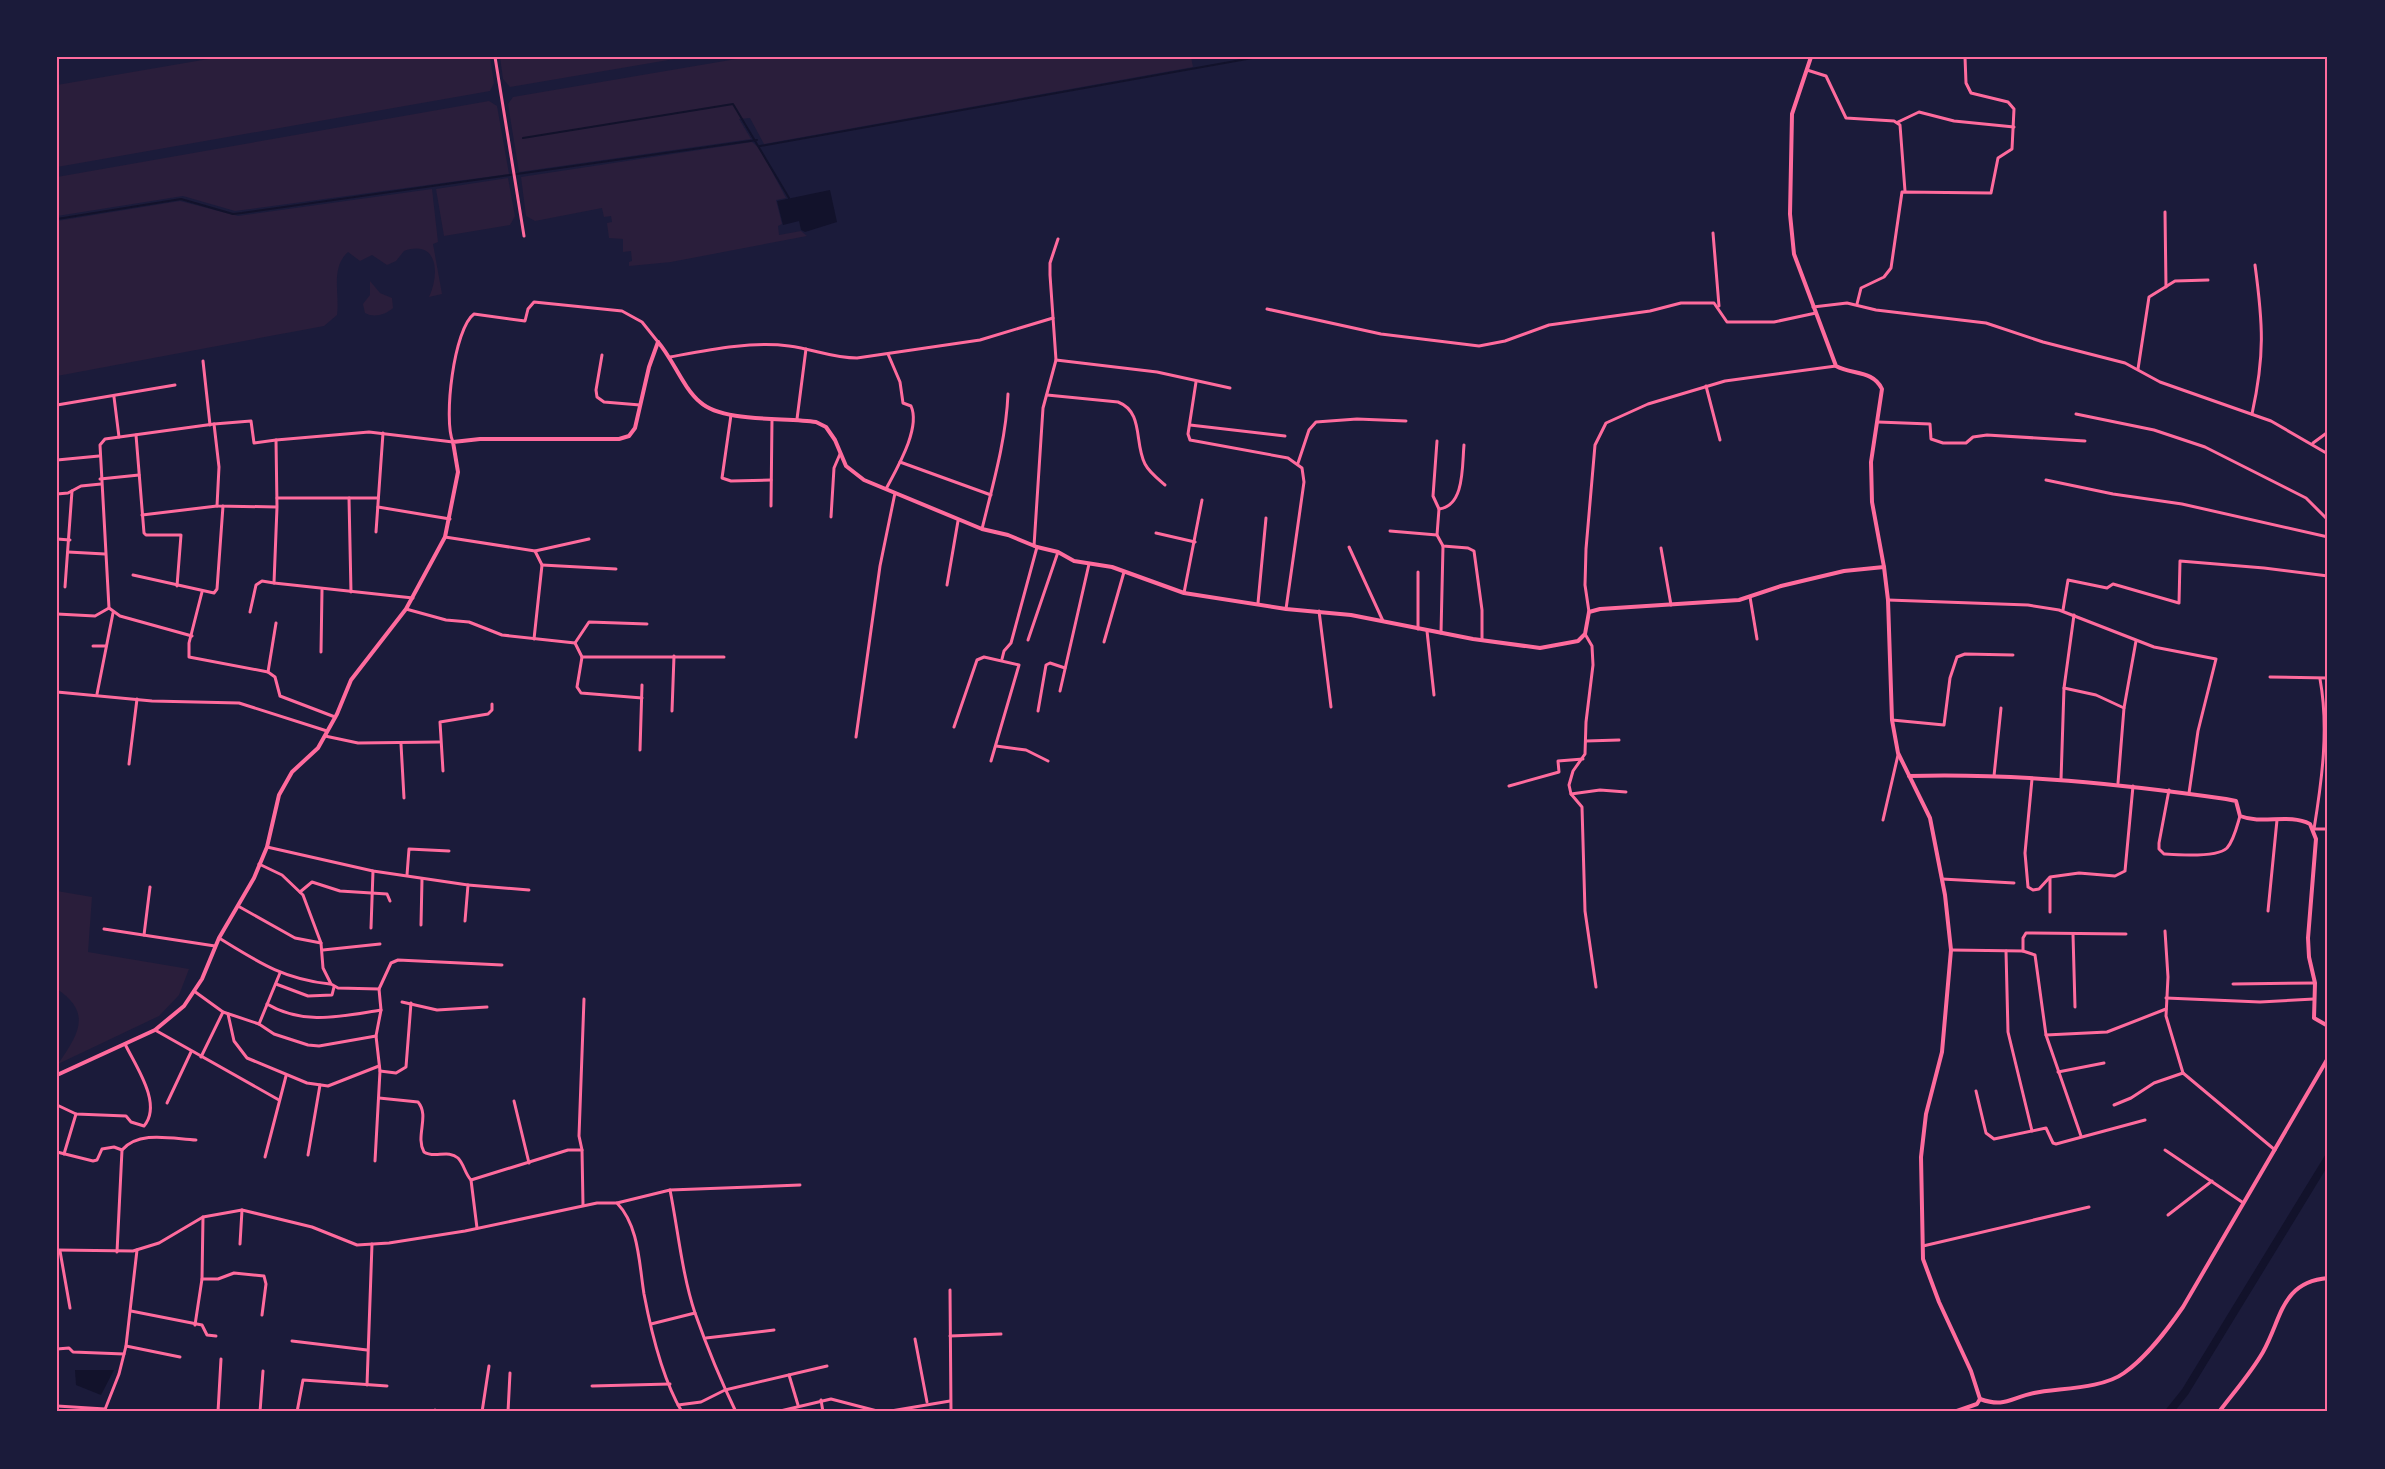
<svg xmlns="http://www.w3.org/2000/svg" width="2385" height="1469" font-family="'PT Sans',sans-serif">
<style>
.green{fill:#2a1e3b}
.water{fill:#12122b}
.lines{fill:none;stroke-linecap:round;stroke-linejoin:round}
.stream{stroke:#12122b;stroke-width:2}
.canal{stroke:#12122b;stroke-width:8}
.minor{stroke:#ff6b9d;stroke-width:3}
.tertiary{stroke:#ff6b9d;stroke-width:4}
.neatline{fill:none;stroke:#ff6b9d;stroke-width:2}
</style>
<rect width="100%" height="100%" fill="#1b1b3a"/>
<g class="green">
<polygon points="220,57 490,57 494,83 490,91 57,167 57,85"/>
<polygon points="500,57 686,57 510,87 503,79"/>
<polygon points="748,57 1191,57 1193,67 764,144 750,118 739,119 751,139 519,172 508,104 513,97"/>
<polygon points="489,101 497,106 509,174 235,211 183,196 57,216 57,177"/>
<polygon points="752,142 760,149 786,198 776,200 782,224 778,226 779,235 801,231 807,236 671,262 629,266 629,262 632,261 631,251 623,252 623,239 609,238 607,223 612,222 611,216 604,217 602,208 535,221 526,216 521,177"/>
<polygon points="508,178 515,216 510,225 444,236 436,189"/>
<path d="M432 189 438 242 433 244 442 294 429 297C440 274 438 239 404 251L396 261 387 265 372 255 360 261 348 252C330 268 340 294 337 315L324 326 57 376V221L180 201 238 216Z"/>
<path d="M370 281 380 293 392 298 393 308C385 315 374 318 365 313L363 304 370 295Z"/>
<path d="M57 891 92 897 88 952 189 969 179 995 159 1016 58 1064C78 1035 93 1013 57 989Z"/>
</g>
<g class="water">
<polygon points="830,190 837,222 805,232 801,230 799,221 783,225 777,201"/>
<polygon points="75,1370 114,1370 101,1395 76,1385"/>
</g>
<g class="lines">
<g class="stream">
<polyline points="523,138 733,104 789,198"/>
<polyline points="760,146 1258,57"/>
<polyline points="57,219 181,199 233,214 242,213 757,140"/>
</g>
<polyline class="canal" points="2169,1412 2185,1392 2328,1158"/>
<g class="minor">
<polyline points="495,57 524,236"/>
<polyline points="1807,70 1826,76 1846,118 1894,121 1900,125 1905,191"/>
<polyline points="1898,122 1919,112 1954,121 2014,127"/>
<polyline points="2165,212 2166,287"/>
<polyline points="1713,233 1719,306"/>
<polyline points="1857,304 1861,288 1884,277 1891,268 1902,192 1991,193 1998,158 2012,149 2014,109 2008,102 1971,93 1966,83 1965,57"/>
<polyline points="1813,307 1847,303 1876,310 1986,323 2043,342 2125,363 2160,382 2271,421 2328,454"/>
<polyline points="1267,309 1381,334 1479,346 1505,341 1549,325 1650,311 1681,303 1714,303 1727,322 1774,322 1816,313"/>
<polyline points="602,355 596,390 597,397 604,402 640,405"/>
<path d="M670 357C708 350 751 341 789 346 813 349 833 358 857 358L980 340 1053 318"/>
<polyline points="1056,360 1157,372 1230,388"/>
<polyline points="203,361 210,425"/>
<polyline points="2138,369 2149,297 2175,281 2208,280"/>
<polyline points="1196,382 1188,434 1190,440 1288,458 1302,468 1304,482 1286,609"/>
<polyline points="1706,386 1720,440"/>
<path d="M1047 395 1118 402C1144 412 1134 443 1145 464 1149 472 1158 479 1165 485"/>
<polyline points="114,397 119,437"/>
<polyline points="57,405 175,385"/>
<polyline points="2076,414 2154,430 2205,447 2306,498 2328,520"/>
<path d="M2252 414C2265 355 2263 324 2255 265"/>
<polyline points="731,415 722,478 731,481 771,480"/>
<polyline points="797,419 806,349"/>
<polyline points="1878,422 1930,424 1931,439 1943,443 1966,443 1973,437 1987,435 2085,441"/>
<polyline points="1190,425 1285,436"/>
<polyline points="136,435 144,533 146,535 181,535 177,586"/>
<path d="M276 440 369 432 453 442C443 420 454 328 474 314L525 321 528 309 534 302 622 311 642 322 658 342"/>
<polyline points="1437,441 1433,496 1439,509"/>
<polyline points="2313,443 2328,432"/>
<path d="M1464 445C1462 465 1465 506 1439 509L1437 535 1443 546 1468 548 1474 551 1482 610V640"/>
<polyline points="57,460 99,456"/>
<polyline points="900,462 991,495"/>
<polyline points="1298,463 1309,430 1316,422 1357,419 1406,421"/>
<polyline points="100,479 139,475"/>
<polyline points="2046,480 2113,494 2182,504 2328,537"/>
<path d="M886 489C897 468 921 428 911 406L903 403 900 382 888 354"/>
<polyline points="57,494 68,493 81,486 101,484"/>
<polyline points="277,498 378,498"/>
<polyline points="349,498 351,592"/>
<polyline points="771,506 772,419"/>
<polyline points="277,507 276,440 254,443 251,421 214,424 219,467 217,506 277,507 274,583 413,598"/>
<polyline points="378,507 450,519"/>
<polyline points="142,515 217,506"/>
<polyline points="831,517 834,468 840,454"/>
<path d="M982 529C993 484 1006 440 1008 394"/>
<polyline points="1390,531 1437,535"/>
<polyline points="376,532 383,433"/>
<polyline points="1156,533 1195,542"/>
<polyline points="445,537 535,551 589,539"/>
<polyline points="57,539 70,540"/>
<polyline points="1034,546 1043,408 1056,360 1050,275 1050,263 1058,239"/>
<polyline points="1349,547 1383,621"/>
<polyline points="1661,548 1671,605"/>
<polyline points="68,552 105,554"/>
<polyline points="542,565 616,569"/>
<polyline points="1418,572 1418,629"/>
<polyline points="133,575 214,593 217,589 223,506"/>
<polyline points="947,585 958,521"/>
<polyline points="65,587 72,491"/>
<polyline points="202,592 189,643 189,657 268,672 275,677 280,696 335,717"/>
<polyline points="1184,593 1202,500"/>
<polyline points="1750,597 1757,639"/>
<polyline points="1888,600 2028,605 2059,610 2154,647 2216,659 2198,731 2189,793"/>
<polyline points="1258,603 1266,518"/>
<polyline points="406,609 446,620 469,622 502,635 575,643 589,622 647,624"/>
<polyline points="2063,610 2068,580 2107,588 2113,584 2179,603 2180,561 2264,568 2328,576"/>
<polyline points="1319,611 1331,707"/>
<polyline points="250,612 256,585 262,581 274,583"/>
<polyline points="1589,612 1585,585 1586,549 1595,445 1606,423 1648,404 1725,381 1836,366"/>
<polyline points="57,614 95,616 109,608"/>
<polyline points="1427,631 1434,695"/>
<polyline points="1441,633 1443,546"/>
<polyline points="1585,634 1592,646 1593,665 1586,722 1585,754 1573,771 1569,785 1571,794 1582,807 1585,911 1596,987"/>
<polyline points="192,636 120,616 109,608 100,445 105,439 214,424"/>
<polyline points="534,639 542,565 535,551"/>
<polyline points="1028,640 1058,552"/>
<polyline points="1104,642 1124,572"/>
<polyline points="575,643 582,657 724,657"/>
<polyline points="93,646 106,646"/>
<polyline points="321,652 322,590"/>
<polyline points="582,657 577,687 581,693 642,698"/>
<polyline points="1002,659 1004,651 1011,643 1037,547"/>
<polyline points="268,672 276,623"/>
<polyline points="2270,677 2328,678"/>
<path d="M2320 679C2329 728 2322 780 2314 829H2328"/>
<polyline points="2064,688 2096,695 2124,708"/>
<polyline points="1060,691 1089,564"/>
<polyline points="57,692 152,701 239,703 327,731"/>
<polyline points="97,694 113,613"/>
<polyline points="672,711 674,656"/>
<polyline points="1038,711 1046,665 1050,663 1065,668"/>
<polyline points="1892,720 1944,725 1950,678 1957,657 1965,654 2013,655"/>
<polyline points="954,727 977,660 984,657 1019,665 991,761"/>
<polyline points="325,736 358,743 439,742"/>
<polyline points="856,737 880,566 895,493"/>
<polyline points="1586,741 1619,740"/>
<polyline points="401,744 404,798"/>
<polyline points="996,746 1026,750 1048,761"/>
<polyline points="640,750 642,685"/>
<polyline points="129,764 137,699"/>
<polyline points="443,771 440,722 488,714 492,710 492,704"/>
<polyline points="1994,776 2001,708"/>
<polyline points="2032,779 2025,853 2028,887 2033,890 2039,889 2050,877 2079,873 2115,876 2125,871 2133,786"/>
<polyline points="2061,780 2064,688 2074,615"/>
<polyline points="2118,783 2124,708 2136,641"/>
<polyline points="1509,786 1559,772 1558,761 1583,759"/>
<path d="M2169 790 2159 843V849L2164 854C2178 855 2217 858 2227 848 2234 840 2237 826 2240 816"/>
<polyline points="1571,794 1600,790 1626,792"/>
<polyline points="1883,820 1898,755"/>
<polyline points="267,847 373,871 468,885 465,921"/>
<polyline points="259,864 282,875 303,895 321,943 323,968 331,984 338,988 379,989 381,1010 376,1036 380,1071 375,1161"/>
<polyline points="407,875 409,849 449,851"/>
<polyline points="2050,878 2050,912"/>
<polyline points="1942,879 2014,883"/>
<polyline points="468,885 529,890"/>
<polyline points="300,892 312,882 340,891 387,894 390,901"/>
<polyline points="238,906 295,938 321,943"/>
<polyline points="2268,911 2277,820"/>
<polyline points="421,925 422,879"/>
<polyline points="371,928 373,871"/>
<polyline points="104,929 215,946"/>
<polyline points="2165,931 2168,977 2166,1016 2183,1073"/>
<polyline points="2073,934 2075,1007"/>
<polyline points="144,935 150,887"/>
<path d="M219 938C258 962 283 979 330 984"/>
<polyline points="323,950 380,944"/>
<polyline points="1951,950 2023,951 2035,955 2046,1035 2081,1136"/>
<polyline points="2006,951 2008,1032 2032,1131"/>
<polyline points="2023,951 2023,938 2026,933 2126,934"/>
<polyline points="276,984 308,996 332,995 334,987"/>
<polyline points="2233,984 2315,983"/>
<polyline points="379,989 391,963 398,960 502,965"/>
<polyline points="194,991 223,1012 259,1024 274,1034 308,1045 319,1046 376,1036"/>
<polyline points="2166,998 2260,1002 2314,999"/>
<polyline points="402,1002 437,1010 487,1007"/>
<path d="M267 1004C304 1026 342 1016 381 1010"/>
<polyline points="228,1014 234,1041 247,1058 307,1083 328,1086 379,1066"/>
<polyline points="259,1024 280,973"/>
<polyline points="155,1030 279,1100"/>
<polyline points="2046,1035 2107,1032 2166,1009"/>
<polyline points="201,1057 223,1012"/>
<polyline points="380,1071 396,1073 406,1067 411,1003"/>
<polyline points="2058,1072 2104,1063"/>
<polyline points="1976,1091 1986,1133 1994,1139 2046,1128 2053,1143 2056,1144 2145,1120"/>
<path d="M379 1098 418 1102C430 1116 415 1136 424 1152 434 1159 448 1149 458 1158 464 1164 465 1174 471 1180L568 1150H582L583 1205"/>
<polyline points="514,1101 529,1163"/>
<polyline points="167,1103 191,1052"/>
<path d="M57 1105 76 1114 126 1116 131 1122 144 1126C163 1104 135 1065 125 1044"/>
<polyline points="2114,1105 2131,1098 2154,1083 2183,1073 2275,1150"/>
<polyline points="582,1150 579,1136 584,999"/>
<polyline points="2165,1150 2242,1202"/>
<polyline points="57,1152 93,1161 97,1160 102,1149 114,1147 122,1150"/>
<polyline points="64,1154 76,1114"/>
<polyline points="308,1155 320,1085"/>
<polyline points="265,1157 286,1076"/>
<polyline points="471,1180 477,1228"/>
<polyline points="670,1190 800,1185"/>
<path d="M617 1203 670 1190C678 1230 682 1274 695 1313 707 1347 720 1379 736 1412"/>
<polyline points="2168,1215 2212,1181"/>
<polyline points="240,1244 242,1210"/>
<polyline points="1923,1246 2089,1207"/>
<path d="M57 1250 133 1251 159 1243 203 1217 242 1210 312 1227 357 1245 389 1243 465 1231 597 1203H617C639 1226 639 1263 644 1294 651 1331 663 1380 682 1412"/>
<polyline points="60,1251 70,1308"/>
<path d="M117 1252 122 1150C139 1130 173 1139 196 1140"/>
<polyline points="202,1279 218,1279 234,1273 264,1276 266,1284 262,1315"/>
<polyline points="950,1290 951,1412"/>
<polyline points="131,1311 202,1325 207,1335 216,1336"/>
<polyline points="651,1324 695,1313"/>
<polyline points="195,1325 202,1279 203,1217"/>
<polyline points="950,1336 1001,1334"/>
<polyline points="706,1338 774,1330"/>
<polyline points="915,1339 927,1402"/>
<polyline points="292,1341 367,1350"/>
<polyline points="126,1346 180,1357"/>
<polyline points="57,1349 69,1348 73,1352 124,1354"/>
<polyline points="789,1375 798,1405"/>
<polyline points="367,1385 372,1244"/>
<polyline points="592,1386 670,1384"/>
<polyline points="821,1400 823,1412"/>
<polyline points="678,1405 701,1402 725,1390 827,1366"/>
<polyline points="57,1406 105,1409"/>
<polyline points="104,1412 119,1374 126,1346 137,1250"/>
<polyline points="218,1412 221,1359"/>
<polyline points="260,1412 263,1371"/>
<polyline points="297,1412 303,1380 387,1386"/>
<polyline points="435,1412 435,1410"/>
<polyline points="482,1412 489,1366"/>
<polyline points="508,1412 510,1373"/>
<polyline points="776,1412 831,1399 881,1412"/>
<polyline points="885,1412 950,1401"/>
</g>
<g class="tertiary">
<path d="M658 342C673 359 683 388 700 402 723 423 785 417 816 422L826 427 835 440 846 466 864 480 982 529 1008 535 1037 547 1058 552 1074 561 1112 567 1184 593 1286 609 1351 615 1473 639 1540 648 1578 641 1585 634 1589 612 1600 609 1739 600 1781 586 1844 571 1884 567 1872 502 1871 462 1882 389C1873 370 1852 375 1836 366L1794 254 1790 214 1792 114 1811 57"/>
<polyline points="1884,567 1888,600 1892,720 1898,753 1930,818 1945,895 1951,950 1942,1052 1926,1114 1921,1157 1923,1259 1939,1302 1971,1371 1980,1399 1977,1404 1954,1412"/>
<path d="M1909 776C2016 773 2121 784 2226 799L2236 801 2240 816C2263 825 2288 813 2310 824L2316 839 2308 938 2309 957 2315 983 2314 1018 2328 1026"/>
<polyline points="57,1075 155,1030 184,1006 202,979 219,938 254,878 267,847 279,795 292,772 318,748 337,714 351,680 406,609 445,537 458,472 453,442 480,439 619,439 629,436 635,428 649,367 658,342"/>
<path d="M1980 1399C2005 1408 2010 1398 2034 1393 2059 1388 2102 1389 2124 1373 2147 1357 2167 1330 2183 1307L2328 1058"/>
<path d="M2219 1412C2234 1392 2251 1373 2263 1352 2282 1318 2281 1282 2328 1278"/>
</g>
</g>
<rect width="2385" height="1469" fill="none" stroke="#1b1b3a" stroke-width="117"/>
<rect x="58" y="58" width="2268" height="1352" class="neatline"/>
</svg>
